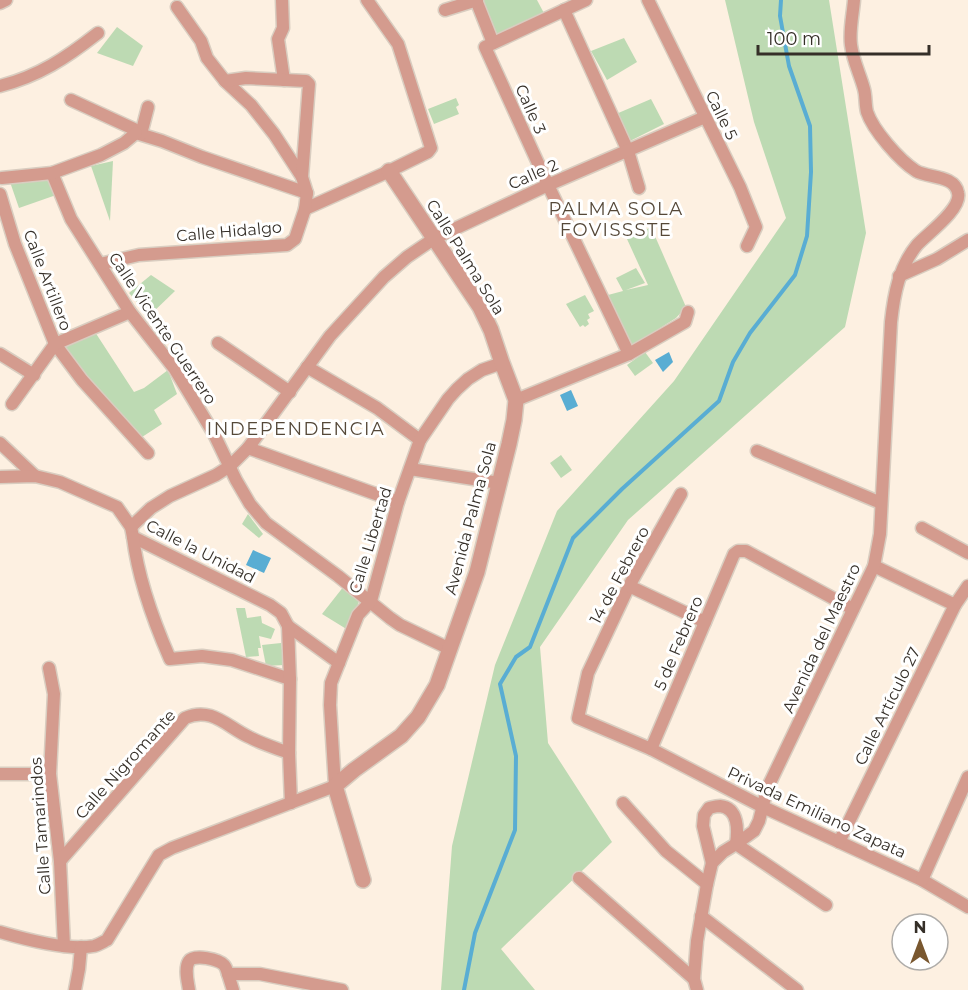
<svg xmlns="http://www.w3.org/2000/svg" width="968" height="990" font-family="Montserrat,sans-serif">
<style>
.green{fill:#bddab3}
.water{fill:#59add3}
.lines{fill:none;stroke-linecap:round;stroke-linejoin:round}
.stream{stroke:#59add3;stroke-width:4}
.minor-casing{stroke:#d9cdc0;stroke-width:15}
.tertiary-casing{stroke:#d9cdc0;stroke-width:18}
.minor{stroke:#d49b8e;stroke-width:12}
.tertiary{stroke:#d49b8e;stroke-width:15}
.labels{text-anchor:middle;stroke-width:6;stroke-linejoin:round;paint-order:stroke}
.street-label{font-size:16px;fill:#352f28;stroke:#fff}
.neighbourhood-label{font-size:18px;letter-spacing:1.5px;fill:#554838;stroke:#fff}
</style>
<rect width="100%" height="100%" fill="#fdf0e1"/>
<g class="green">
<polygon points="481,0 537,0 546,17 495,39"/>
<polygon points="725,0 829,0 866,233 845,327 628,520 540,647 548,743 612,842 501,949 535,990 441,990 452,846 495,665 557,511 674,381 786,218 754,122"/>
<polygon points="117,27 143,46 133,66 97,53"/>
<polygon points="624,38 637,62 607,80 591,51"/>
<polygon points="456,98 459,105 456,107 459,114 434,124 428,109"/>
<polygon points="651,99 664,124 628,142 616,114"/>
<polygon points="113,161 110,221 91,166"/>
<polygon points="50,175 59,194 19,208 10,182"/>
<polygon points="651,227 686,307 676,318 630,347 608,295 623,291 616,278 636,268 645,283 626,290 648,285 627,239"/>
<polygon points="151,275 175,291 149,316 129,293"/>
<polygon points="585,295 594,311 588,314 590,318 587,320 589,324 585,327 583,325 580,327 566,304"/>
<polygon points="95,332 134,392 144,388 168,370 177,394 154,410 162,424 139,439 61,346"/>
<polygon points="645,352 653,363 635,376 627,365"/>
<polygon points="561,455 572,470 561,478 550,463"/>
<polygon points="248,514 263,534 259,538 242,524"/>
<polygon points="344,586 360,599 348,630 322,614"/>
<polygon points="236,608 245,608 247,618 261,616 262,623 275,629 271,639 259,636 261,648 258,648 259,656 246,657"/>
<polygon points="281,643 284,665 266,666 262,645"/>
</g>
<g class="water">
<polygon points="669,352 673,362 663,372 655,360"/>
<polygon points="571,390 578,406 567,411 560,395"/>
<polygon points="253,550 271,558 264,573 246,565"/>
</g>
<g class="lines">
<polyline class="stream" points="464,990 475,933 515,830 516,756 500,684 516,657 530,647 573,538 622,489 719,401 733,362 750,333 795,275 807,236 811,172 810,126 789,66 780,16 781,0"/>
<defs>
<g id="minor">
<polyline points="282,0 283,28 278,39 284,80"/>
<polyline points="476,0 493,43"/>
<polyline points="586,0 485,47 548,185 629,354"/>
<polyline points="648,0 740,187 756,227 747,246"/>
<polyline points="0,3 6,0"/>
<polyline points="177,7 201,41 207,58 225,81 251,105 274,134 302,177"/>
<polyline points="445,10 477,0"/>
<polyline points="564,10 628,151 639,188"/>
<path d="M0 86C39 76 66 58 98 33"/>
<polyline points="71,100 134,129 136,133"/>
<polyline points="136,133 162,141 202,157 307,193"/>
<polyline points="141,134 148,107"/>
<polyline points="52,173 71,219 130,312 174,368 214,434 236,480 250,504 266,523 338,576 390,618 400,625 450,649"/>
<polyline points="2,178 52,173 101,155 124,143 136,133"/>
<polyline points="0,194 15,244 55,344 82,380 148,453"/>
<polyline points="305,209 383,174 428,152 431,148 398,44 367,0"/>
<polyline points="100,264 139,255 287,245 295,239 305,209 307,193 302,177 309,84 306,81 246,78 225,81"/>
<polyline points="899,276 937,259 968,240"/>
<polyline points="218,343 290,392"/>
<polyline points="0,354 34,375"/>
<polyline points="307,367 377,408 420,440"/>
<polyline points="516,400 629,354 685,322 688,312"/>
<polyline points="12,404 55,344 130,312"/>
<polyline points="0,443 35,476"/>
<polyline points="248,448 398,502"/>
<polyline points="757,451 881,503"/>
<polyline points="410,469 499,483"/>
<polyline points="0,477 35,476 60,482 117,507 131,527 133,537 270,605 281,613 288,626 339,663"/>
<polyline points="681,494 629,586 588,673 578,718 651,749 763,807 922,880 968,907"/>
<polyline points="131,527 151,508 170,496 216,475 230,466 248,448 330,336 384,277 407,257 435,238 548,185 705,117"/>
<polyline points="922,528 968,553"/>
<path d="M133 537C138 579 153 620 170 659L202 656 232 660 290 679"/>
<polyline points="874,566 955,605"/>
<polyline points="629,586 705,622"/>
<polyline points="288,626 290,679 289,753 291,803"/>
<polyline points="49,668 54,694 50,774 60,861 64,946"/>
<polyline points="651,749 734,554 738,551 746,551 853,609"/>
<polyline points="0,774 50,774"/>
<polyline points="623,803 666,851 707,884"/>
<polyline points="839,842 955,605 968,586"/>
<path d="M60 861 185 718C212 706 227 727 249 737 262 744 276 748 289 753"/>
<path d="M712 863 703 826 704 815 709 808C713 807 716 806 720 806 739 808 738 831 736 844L826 905"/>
<polyline points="579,878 694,979"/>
<polyline points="922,880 968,777"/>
<polyline points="701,916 797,990"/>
<path d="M0 932C24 939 70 951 94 946 98 945 103 942 107 940L159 855 172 848 335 786 330 705 331 683 358 615 371 601 398 502 420 440 448 399 457 389 468 379 482 370 502 363"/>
<polyline points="228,974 233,990"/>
<polyline points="75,990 79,969 81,947"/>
<path d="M189 990C188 982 184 969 189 961 194 954 219 959 224 965 226 967 227 971 228 974H260L342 990"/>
<path d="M697 990 694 979 697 941 707 884 712 863 723 852 736 844 754 831 759 821 767 789 874 566 880 534 891 322C894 294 899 267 917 245 927 234 962 209 958 193 955 175 928 178 916 171 899 160 873 130 867 112 865 104 866 96 864 89 860 74 853 61 851 45 849 31 853 14 854 0"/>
</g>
<polyline id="tertiary" points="363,880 335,786 354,770 401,736 418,717 437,685 477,572 509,444 514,420 516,400 502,363 491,330 480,307 389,171"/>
</defs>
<use href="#minor" class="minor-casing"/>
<use href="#tertiary" class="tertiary-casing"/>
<use href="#minor" class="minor"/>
<use href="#tertiary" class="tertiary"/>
</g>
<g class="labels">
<g class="street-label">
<text transform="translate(531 109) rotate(66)" y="6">Calle 3</text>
<text transform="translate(722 115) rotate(64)" y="6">Calle 5</text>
<text transform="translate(533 174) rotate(-24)" y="6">Calle 2</text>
<text transform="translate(229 231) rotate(-5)" y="6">Calle Hidalgo</text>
<text transform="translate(466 257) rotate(58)" y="6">Calle Palma Sola</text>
<text transform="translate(48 280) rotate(69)" y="6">Calle Artillero</text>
<text transform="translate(163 328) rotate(56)" y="6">Calle Vicente Guerrero</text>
<text transform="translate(470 518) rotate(-75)" y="6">Avenida Palma Sola</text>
<text transform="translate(370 540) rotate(-73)" y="6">Calle Libertad</text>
<text transform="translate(201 551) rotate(27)" y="6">Calle la Unidad</text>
<text transform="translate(619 575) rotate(-62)" y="6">14 de Febrero</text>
<text transform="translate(821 638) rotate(-65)" y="6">Avenida del Maestro</text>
<text transform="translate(678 643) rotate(-67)" y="6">5 de Febrero</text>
<text transform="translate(887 706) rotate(-64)" y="6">Calle Artículo 27</text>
<text transform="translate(125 764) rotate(-48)" y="6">Calle Nigromante</text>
<text transform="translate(817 812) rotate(25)" y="6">Privada Emiliano Zapata</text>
<text transform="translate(40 826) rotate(-94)" y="6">Calle Tamarindos</text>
</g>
<g class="neighbourhood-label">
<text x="616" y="215">PALMA SOLA<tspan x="616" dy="21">FOVISSSTE</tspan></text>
<text x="296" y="435">INDEPENDENCIA</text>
</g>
</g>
<g transform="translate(920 942)"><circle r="28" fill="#ffffff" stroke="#aeaca9" stroke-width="1.5"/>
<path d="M0-4.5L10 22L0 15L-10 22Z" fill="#79572f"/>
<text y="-9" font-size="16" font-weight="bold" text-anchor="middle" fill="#352f28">N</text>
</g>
<path d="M758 45v9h171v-9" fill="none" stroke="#352f28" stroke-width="3"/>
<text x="767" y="45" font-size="18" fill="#352f28" stroke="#ffffff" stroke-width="4.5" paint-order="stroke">100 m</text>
</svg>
